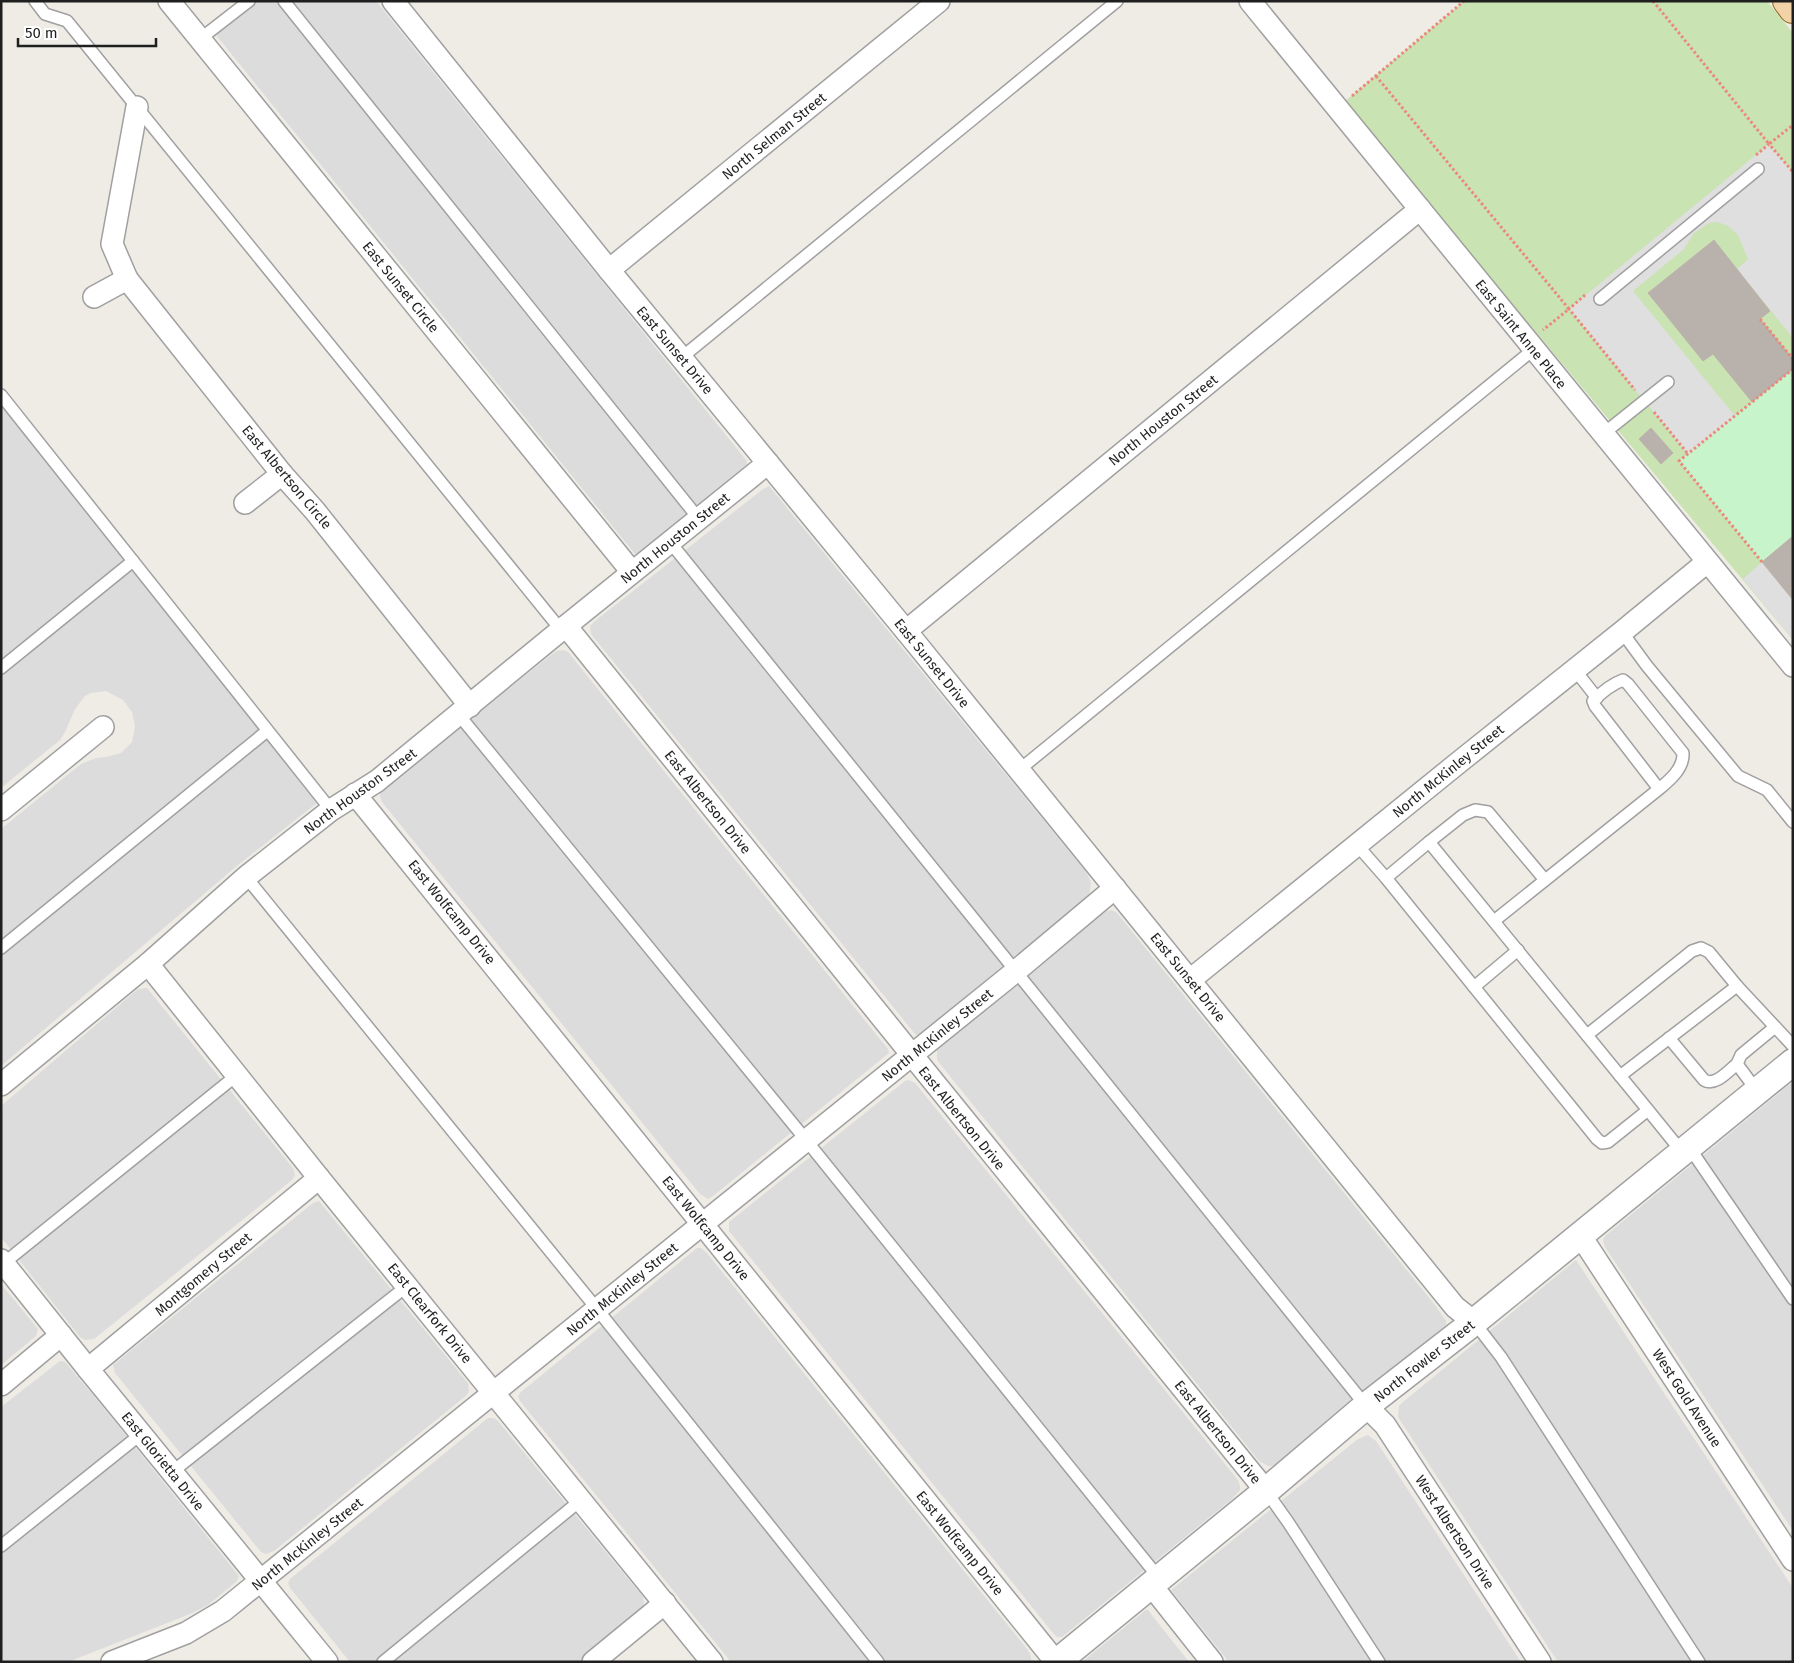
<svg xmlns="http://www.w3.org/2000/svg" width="1794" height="1663" font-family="'Fira Sans',sans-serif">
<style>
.residential{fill:#dddcdc}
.grass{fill:#c9e3b2}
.park{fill:#c8f4cc}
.parking{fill:#dfdfdf}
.building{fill:#b8b1ac;stroke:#bfb4aa}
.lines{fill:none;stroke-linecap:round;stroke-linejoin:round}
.service-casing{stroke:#a0a0a0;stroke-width:14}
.minor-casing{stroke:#a0a0a0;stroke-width:24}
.tertiary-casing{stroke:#a0a0a0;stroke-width:29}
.primary-casing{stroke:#8a6310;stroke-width:30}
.path{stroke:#eb887b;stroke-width:3;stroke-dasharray:2.5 2.5;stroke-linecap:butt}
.service{stroke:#fff;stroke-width:11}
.minor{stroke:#fff;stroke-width:21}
.tertiary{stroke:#fff;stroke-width:26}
.primary{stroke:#f2d3a8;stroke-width:28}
.labels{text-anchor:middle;stroke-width:4.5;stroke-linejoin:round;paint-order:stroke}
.street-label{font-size:14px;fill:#1f1f1f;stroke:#fff}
</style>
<rect width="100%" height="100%" fill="#efece6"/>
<g class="residential">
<polygon points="249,1 376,1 746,460 748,468 639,555 635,554 212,30"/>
<polygon points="1,395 322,799 238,865 1,1066 1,829 81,764 96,758 106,757 121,753 132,742 135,727 132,712 123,700 106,691 91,693 85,696 75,709 65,732 60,740 1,788"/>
<polygon points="769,486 1086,872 1091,882 1090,892 1085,901 921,1034 916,1035 911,1029 591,634 590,626 595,621 763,489"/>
<polygon points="563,650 568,652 888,1049 889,1053 713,1196 708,1199 700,1194 382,802 380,797 380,793 383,789 551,655 557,651"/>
<polygon points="1112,910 1117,913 1435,1305 1446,1321 1446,1325 1273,1466 1268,1466 1259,1461 937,1060 937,1049 1099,916 1107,911"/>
<polygon points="147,988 293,1168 295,1175 292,1180 94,1339 85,1340 80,1337 1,1237 1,1106 138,989"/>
<polygon points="909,1080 915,1083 1238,1480 1240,1486 1240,1490 1232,1499 1062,1637 1057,1637 1053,1633 729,1231 729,1222 905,1081"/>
<polygon points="1790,1084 1793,1084 1793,1531 1605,1247 1603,1240 1605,1236"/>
<polygon points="319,1201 468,1383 469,1391 467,1395 274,1551 266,1554 261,1552 115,1373 113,1365 313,1203"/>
<polygon points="697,1248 701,1248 706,1252 1027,1649 1031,1656 1031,1662 731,1662 520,1401 518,1396 521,1392"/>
<polygon points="1576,1260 1793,1588 1793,1662 1558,1662 1398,1417 1399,1406 1403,1402"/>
<polygon points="1,1284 38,1329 36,1336 1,1365"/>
<polygon points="60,1361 65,1362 94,1396 239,1576 237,1581 208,1605 190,1614 68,1662 1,1662 1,1407"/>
<polygon points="488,1418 494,1418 498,1421 643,1597 644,1605 642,1611 578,1662 350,1662 290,1588 288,1583 290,1579"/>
<polygon points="1368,1435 1376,1441 1521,1662 1229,1662 1171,1590 1358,1439"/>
<polygon points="1147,1609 1189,1662 1082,1662"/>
</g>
<polygon class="grass" points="1464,1 1767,1 1793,33 1793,640 1344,102"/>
<polygon class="park" points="1793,369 1793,536 1762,562 1679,461"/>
<g class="parking">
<polygon points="1769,144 1793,172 1793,338 1737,269 1748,259 1738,235 1728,226 1717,222 1709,223 1693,234 1684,249 1633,291 1735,416 1688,454 1569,309"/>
<polygon points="1762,562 1793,600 1793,640 1743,579"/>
</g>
<g class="building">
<polygon points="1714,240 1770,311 1760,319 1793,359 1793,369 1752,402 1713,354 1703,361 1648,293"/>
<polygon points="1651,428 1673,453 1661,464 1639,439"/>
<polygon points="1793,536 1793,600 1762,562"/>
</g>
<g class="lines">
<defs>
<g id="service">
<polyline points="35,1 45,14 67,21 561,630"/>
<polyline points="284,1 699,519"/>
<polyline points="200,39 249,1"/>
<polyline points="1600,299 1758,169"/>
<polyline points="681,358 1117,1"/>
<polyline points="1,395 331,810"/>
<polyline points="1603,434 1668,382"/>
<polyline points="670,542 1366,1406"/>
<polyline points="1622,632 1647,666 1738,776 1767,790 1793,822"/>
<polyline points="1,668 133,561"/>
<polyline points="1575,670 1597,698"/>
<polyline points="459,715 806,1140 1159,1578"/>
<polyline points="1019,770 1534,349"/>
<polyline points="1429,842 1463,815 1475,810 1488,812 1545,880"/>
<polyline points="1357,845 1386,878"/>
<polyline points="246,877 597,1309 878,1662"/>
<path d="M1494 921 1659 789C1670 780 1684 768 1683 753L1628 684 1623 680C1612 684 1601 693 1593 701L1595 706 1659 789"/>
<polyline points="1,948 267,731"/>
<polyline points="1737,986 1793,1046"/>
<polyline points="1474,987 1518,950"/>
<polyline points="1587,1035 1692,951 1701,948 1709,952 1737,986 1620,1076"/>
<path d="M1669 1038 1704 1080C1715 1087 1728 1071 1737 1064L1757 1091"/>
<polyline points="1737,1064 1741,1055 1775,1027"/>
<polyline points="1648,1110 1608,1142 1602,1143 1597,1139 1386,878 1429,842 1648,1110 1682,1152"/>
<polyline points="1689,1147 1793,1299"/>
<polyline points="4,1263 237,1075"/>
<polyline points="1474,1322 1501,1357 1699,1662"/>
<polyline points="172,1472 407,1286"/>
<polyline points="1266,1491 1288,1522 1379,1662"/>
<polyline points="1,1546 141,1434"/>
<polyline points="383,1662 581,1500"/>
</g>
<g id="minor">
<polyline points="169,1 632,572"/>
<polyline points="393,1 609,270 906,631 1455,1307 1474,1322"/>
<polyline points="1250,1 1793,666"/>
<polyline points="609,270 939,1"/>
<polyline points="127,279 112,244 137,107"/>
<polyline points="94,297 127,279 282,474 315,511 470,706"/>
<polyline points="245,503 282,474"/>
<polyline points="566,626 912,1055 1266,1491"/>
<polyline points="906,631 1420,209"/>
<polyline points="355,794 1056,1662"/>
<polyline points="1,810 103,727"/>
<polyline points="148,964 319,1178 712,1662"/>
<polyline points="1190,980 1458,763 1622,632 1707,562"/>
<polyline points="1,1085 148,964 246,877 331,810 377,781 561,630 768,463"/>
<polyline points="1580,1235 1793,1560"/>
<polyline points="1,1260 88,1369 327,1662"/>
<polyline points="88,1369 319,1178"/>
<polyline points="1,1385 61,1335"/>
<polyline points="1366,1406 1385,1425 1540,1662"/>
<polyline points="1151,1585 1212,1662"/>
<polyline points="112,1662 186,1633 223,1611 1016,971 1115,888"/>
<polyline points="593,1662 665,1603"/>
</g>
<polyline id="tertiary" points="1057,1662 1266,1491 1366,1406 1474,1322 1793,1062"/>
<polyline id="primary" points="1787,1 1793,9"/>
</defs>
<use href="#service" class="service-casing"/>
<use href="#minor" class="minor-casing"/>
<use href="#tertiary" class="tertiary-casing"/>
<use href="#primary" class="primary-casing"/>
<g class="path">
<polyline points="1653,1 1769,144 1793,125"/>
<polyline points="1376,76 1569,309 1543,330"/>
<polyline points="1352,96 1464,1"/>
<polyline points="1756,155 1769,144 1793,172"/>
<polyline points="1585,295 1569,309 1635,390"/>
<polyline points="1760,319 1793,359"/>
<polyline points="1654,412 1688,454"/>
<polyline points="1762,562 1679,461 1793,369"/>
</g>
<use href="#service" class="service"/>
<use href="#minor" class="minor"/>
<use href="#tertiary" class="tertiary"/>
<use href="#primary" class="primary"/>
</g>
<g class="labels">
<g class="street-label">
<text transform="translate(774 136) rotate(-39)" y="5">North Selman Street</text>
<text transform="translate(401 287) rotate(51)" y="5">East Sunset Circle</text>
<text transform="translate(1521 334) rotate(51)" y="5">East Saint Anne Place</text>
<text transform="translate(675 350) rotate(50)" y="5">East Sunset Drive</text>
<text transform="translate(1163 420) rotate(-39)" y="5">North Houston Street</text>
<text transform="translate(287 477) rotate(50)" y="5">East Albertson Circle</text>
<text transform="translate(675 538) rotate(-39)" y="5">North Houston Street</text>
<text transform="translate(932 663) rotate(51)" y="5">East Sunset Drive</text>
<text transform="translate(1448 771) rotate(-39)" y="5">North McKinley Street</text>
<text transform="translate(360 791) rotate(-36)" y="5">North Houston Street</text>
<text transform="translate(708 802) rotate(51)" y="5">East Albertson Drive</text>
<text transform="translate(452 912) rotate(51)" y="5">East Wolfcamp Drive</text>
<text transform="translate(1188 977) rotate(51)" y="5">East Sunset Drive</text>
<text transform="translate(937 1035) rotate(-39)" y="5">North McKinley Street</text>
<text transform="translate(962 1118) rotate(51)" y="5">East Albertson Drive</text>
<text transform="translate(706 1228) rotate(51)" y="5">East Wolfcamp Drive</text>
<text transform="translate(203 1274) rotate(-40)" y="5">Montgomery Street</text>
<text transform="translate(622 1289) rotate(-39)" y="5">North McKinley Street</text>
<text transform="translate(430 1313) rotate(51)" y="5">East Clearfork Drive</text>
<text transform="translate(1424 1361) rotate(-38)" y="5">North Fowler Street</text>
<text transform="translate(1687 1398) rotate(57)" y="5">West Gold Avenue</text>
<text transform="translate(1218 1432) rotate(51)" y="5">East Albertson Drive</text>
<text transform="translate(163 1461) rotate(51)" y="5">East Glorietta Drive</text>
<text transform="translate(1455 1532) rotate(57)" y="5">West Albertson Drive</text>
<text transform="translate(960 1543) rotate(51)" y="5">East Wolfcamp Drive</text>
<text transform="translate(307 1544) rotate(-39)" y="5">North McKinley Street</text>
</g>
</g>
<rect width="1794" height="1663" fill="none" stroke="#1f1f1f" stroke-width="5"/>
<path d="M18 38v8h138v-8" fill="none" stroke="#1f1f1f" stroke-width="2.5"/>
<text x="25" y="38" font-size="15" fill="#1f1f1f" stroke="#ffffff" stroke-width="4" paint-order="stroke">50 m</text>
</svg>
